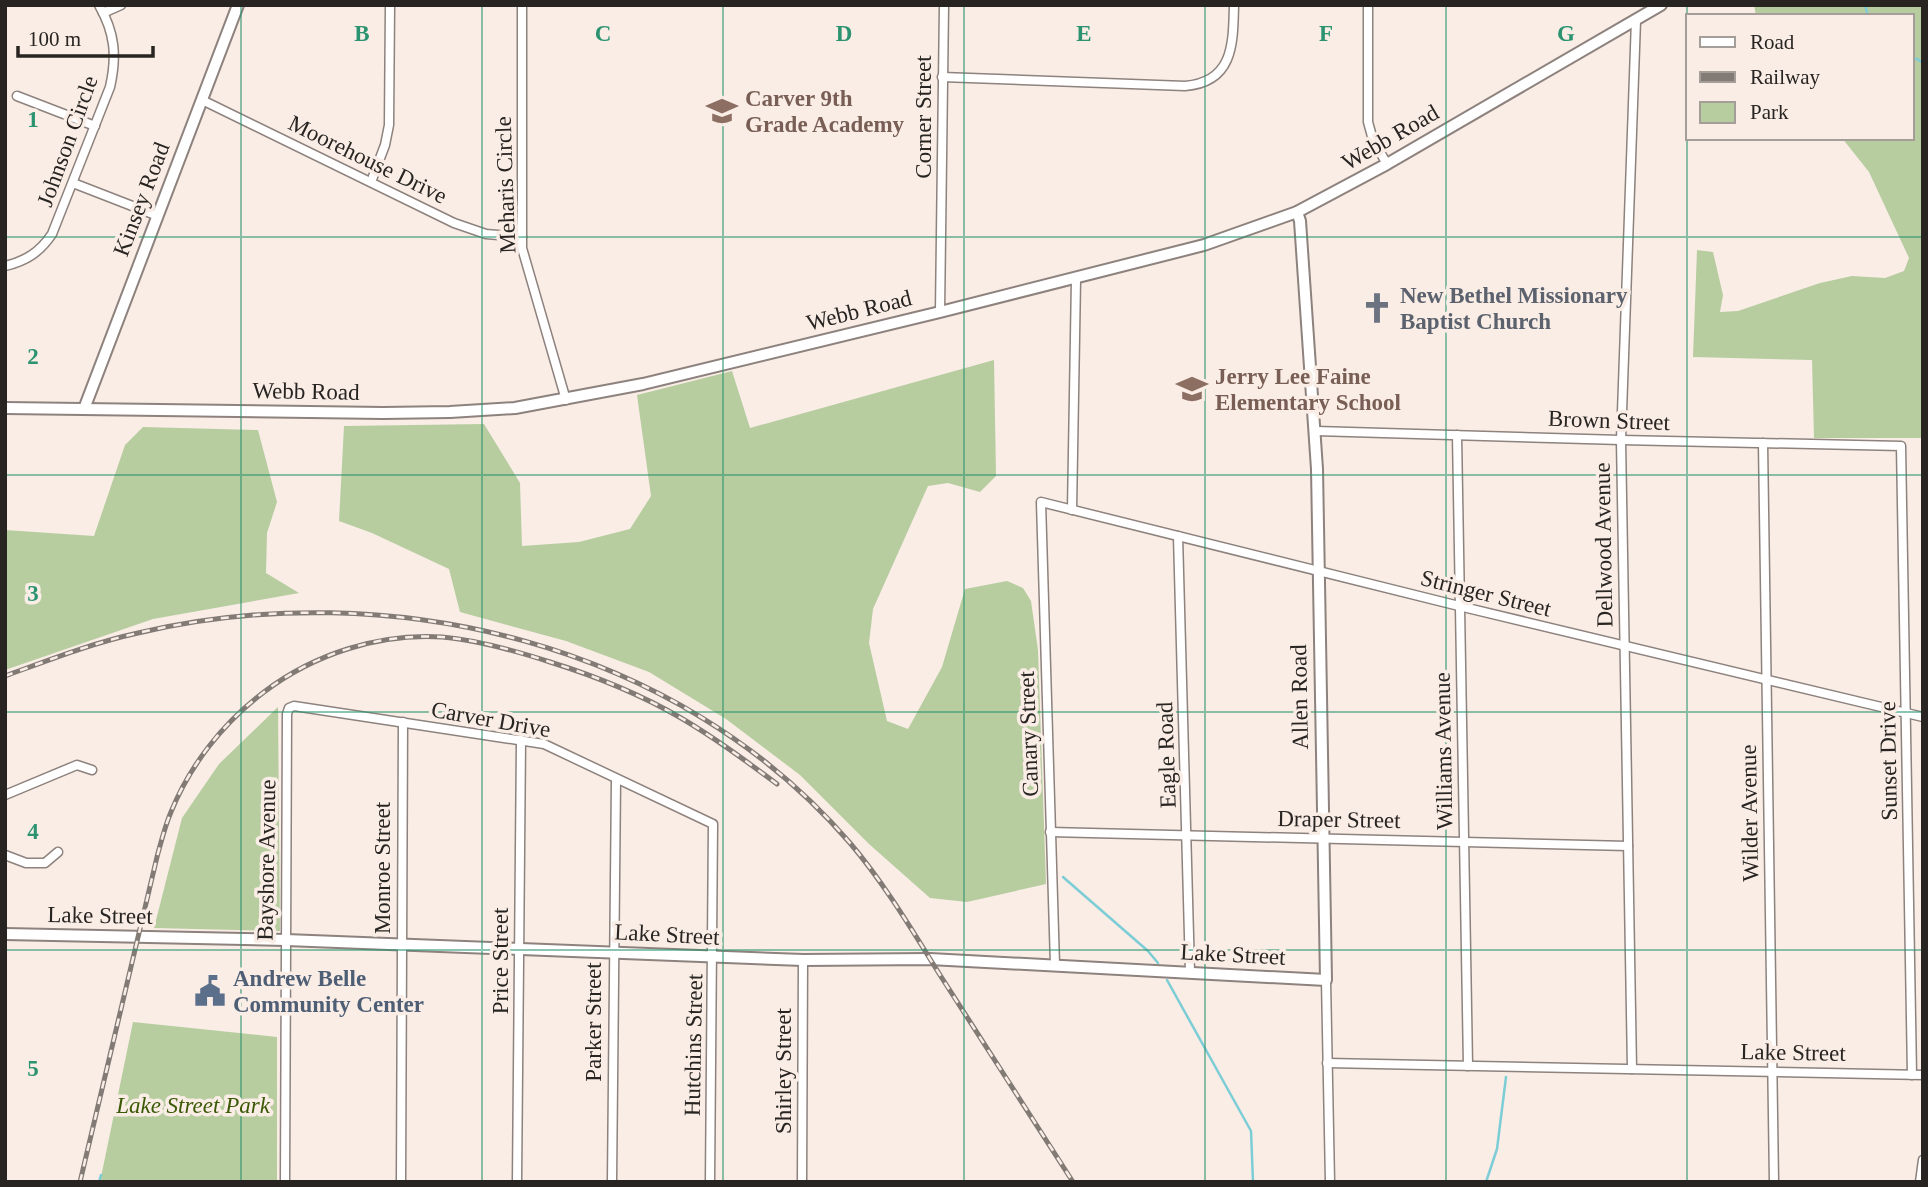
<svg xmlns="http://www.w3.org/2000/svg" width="1928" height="1187" font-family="Georgia,serif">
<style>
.green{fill:#b7cda0}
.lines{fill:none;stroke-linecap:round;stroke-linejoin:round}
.stream{stroke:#7ccdd6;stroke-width:2.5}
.street-casing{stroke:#8d827d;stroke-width:11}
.secondary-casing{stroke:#8d827d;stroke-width:14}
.street{stroke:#fff;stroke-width:8}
.secondary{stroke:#fff;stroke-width:10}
.rail-casing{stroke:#827a75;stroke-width:5}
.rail{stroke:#f9ede6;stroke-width:2.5;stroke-dasharray:8;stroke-linecap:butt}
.grid{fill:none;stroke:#2b9370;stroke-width:2;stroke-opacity:0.55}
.labels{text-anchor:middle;stroke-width:7;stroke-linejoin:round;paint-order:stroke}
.education-label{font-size:23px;font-weight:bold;fill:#785e54;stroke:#f9ede6;text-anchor:start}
.street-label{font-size:23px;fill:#282421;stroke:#f9ede6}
.worship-label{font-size:23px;font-weight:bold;fill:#5b616d;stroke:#f9ede6;text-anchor:start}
.service-label{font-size:23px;font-weight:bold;fill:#4e5e75;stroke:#f9ede6;text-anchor:start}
.park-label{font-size:23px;font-style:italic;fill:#3a5904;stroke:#f9ede6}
.grid-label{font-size:23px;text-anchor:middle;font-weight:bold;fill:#2b9370;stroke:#f9ede6;stroke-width:7;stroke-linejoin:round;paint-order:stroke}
</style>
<rect width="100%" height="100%" fill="#f9ede6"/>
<g class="green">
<polygon points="1754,5 1923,5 1923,438 1814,438 1812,360 1693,357 1697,250 1713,252 1723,295 1720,312 1738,311 1820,283 1852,276 1885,278 1904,271 1909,258 1869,172 1842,138 1912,138 1912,16 1756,16"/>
<polygon points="994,360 996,476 980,492 948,483 928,486 873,609 869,643 887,721 908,729 942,667 965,589 1007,581 1023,588 1031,601 1038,650 1046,884 967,902 930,898 869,844 800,775 726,719 649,672 566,641 460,612 449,569 372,533 339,521 344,426 484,424 520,483 522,546 579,542 630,529 651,496 637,395 732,371 750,428"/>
<polygon points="143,427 258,430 277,502 267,533 266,573 299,593 153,619 5,670 5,530 94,536 125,445"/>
<polygon points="278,707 280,931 154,928 182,818 219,764"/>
<polygon points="133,1022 277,1037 277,1182 100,1182"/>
</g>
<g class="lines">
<g class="stream">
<polyline points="1865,5 1868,16"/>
<polyline points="1912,59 1917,59 1923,63"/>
<polyline points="1063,877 1148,951 1158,963"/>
<polyline points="1167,980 1251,1131 1253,1182"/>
<polyline points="99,1182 101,1175"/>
<polyline points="1486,1182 1497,1149 1506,1077"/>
</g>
<defs>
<g id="street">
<polyline points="522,5 522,248 566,400"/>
<polyline points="1368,5 1368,122 1373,140 1387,164"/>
<polyline points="103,13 121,5"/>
<path d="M942 77 1185 86C1234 82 1233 43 1234 5"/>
<polyline points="17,96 95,126"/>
<polyline points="202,100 454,223 486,234 522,237"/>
<polyline points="371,182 385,145 389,125 390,5"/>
<polyline points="73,183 158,216"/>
<path d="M5 266C26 261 40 252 52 234L110 87C117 56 115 33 99 5"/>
<polyline points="940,312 944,5"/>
<polyline points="1316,431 1621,440 1901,446 1912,1075"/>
<polyline points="1457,435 1468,1066"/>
<polyline points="1763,443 1774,1182"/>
<polyline points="1072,510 1076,279"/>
<polyline points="1178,536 1190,972"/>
<polyline points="5,795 77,765 92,770"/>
<polyline points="1050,832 1628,846"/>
<polyline points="5,855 26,863 45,863 58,852"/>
<polyline points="1055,965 1041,502 1459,606 1923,717"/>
<polyline points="1326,980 1330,1182"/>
<polyline points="1327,1063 1923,1075"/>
<polyline points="1632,1069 1621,440 1636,20"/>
<polyline points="285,1182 287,714 289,708 294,706 544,744 713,824 710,1182"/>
<polyline points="401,1182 403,722"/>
<polyline points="517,1182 521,740"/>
<polyline points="612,1182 616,779"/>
<polyline points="802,1182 803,960"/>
<polyline points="1920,1182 1923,1160"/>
</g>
<g id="secondary">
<polyline points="5,408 383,413 450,412 515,408 643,384 940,312 1204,245 1297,212 1387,164 1661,5"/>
<polyline points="84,409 238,5"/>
<polyline points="5,934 286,940 803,960 930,959 1326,980 1317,469 1300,221 1297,212"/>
</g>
</defs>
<use href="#street" class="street-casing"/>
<use href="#secondary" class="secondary-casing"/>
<use href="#street" class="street"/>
<use href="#secondary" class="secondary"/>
<defs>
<g id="rail">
<path d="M5 676C49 660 92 643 138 633 390 574 678 643 850 843 884 883 912 930 940 975 984 1044 1029 1113 1073 1182"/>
<path d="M80 1182 157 857C161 842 165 826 171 812 190 765 223 723 264 692 314 654 379 633 442 637 478 640 516 651 550 662 595 676 640 694 681 718 715 738 746 761 777 784"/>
</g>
</defs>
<use href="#rail" class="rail-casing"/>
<use href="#rail" class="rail"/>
</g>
<path class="grid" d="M241 5V1182M482 5V1182M723 5V1182M964 5V1182M1205 5V1182M1446 5V1182M1687 5V1182M5 237H1923M5 475H1923M5 712H1923M5 950H1923"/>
<defs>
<symbol id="school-bare" viewBox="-9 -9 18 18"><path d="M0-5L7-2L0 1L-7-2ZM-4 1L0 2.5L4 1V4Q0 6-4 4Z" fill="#8d6e63" stroke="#f9ede6" stroke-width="2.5" paint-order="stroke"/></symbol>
<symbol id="church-bare" viewBox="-9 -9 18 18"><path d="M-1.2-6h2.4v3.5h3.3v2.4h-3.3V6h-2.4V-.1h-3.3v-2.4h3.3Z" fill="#6b7280" stroke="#f9ede6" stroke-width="2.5" paint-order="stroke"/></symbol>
<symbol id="civic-bare" viewBox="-9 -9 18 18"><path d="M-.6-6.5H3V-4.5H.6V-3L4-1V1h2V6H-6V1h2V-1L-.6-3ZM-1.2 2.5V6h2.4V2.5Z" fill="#5c6f8a" stroke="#f9ede6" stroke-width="2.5" paint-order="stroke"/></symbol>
</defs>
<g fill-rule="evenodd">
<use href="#school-bare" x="700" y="89" width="44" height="44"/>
<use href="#church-bare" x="1355" y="286" width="44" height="44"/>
<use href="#school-bare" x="1170" y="367" width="44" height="44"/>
<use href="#civic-bare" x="188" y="969" width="44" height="44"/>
</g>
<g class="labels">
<g class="education-label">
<text x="745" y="106">Carver 9th<tspan x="745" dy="26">Grade Academy</tspan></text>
<text x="1215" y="384">Jerry Lee Faine<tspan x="1215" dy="26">Elementary School</tspan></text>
</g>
<g class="street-label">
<text transform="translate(923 117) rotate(-90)" y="8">Corner Street</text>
<text transform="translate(1390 137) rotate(-30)" y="8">Webb Road</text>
<text transform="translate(67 141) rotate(-70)" y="8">Johnson Circle</text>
<text transform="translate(368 159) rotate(26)" y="8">Moorehouse Drive</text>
<text transform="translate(505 185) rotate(-92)" y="8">Meharis Circle</text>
<text transform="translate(141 199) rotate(-69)" y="8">Kinsey Road</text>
<text transform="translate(859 310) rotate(-14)" y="8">Webb Road</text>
<text transform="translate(306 391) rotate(1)" y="8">Webb Road</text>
<text transform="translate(1609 420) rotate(2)" y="8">Brown Street</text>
<text transform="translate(1603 545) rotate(-91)" y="8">Dellwood Avenue</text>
<text transform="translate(1486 593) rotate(14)" y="8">Stringer Street</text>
<text transform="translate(1299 697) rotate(-91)" y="8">Allen Road</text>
<text transform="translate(491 719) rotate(10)" y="8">Carver Drive</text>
<text transform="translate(1028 734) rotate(-92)" y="8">Canary Street</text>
<text transform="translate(1443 751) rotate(-91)" y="8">Williams Avenue</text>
<text transform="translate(1166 755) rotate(-92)" y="8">Eagle Road</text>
<text transform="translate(1888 761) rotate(-91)" y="8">Sunset Drive</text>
<text transform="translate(1749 813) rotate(-91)" y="8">Wilder Avenue</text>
<text transform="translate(1339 819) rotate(1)" y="8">Draper Street</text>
<text transform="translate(266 860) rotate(-89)" y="8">Bayshore Avenue</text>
<text transform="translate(382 868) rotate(-90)" y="8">Monroe Street</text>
<text transform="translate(100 915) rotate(1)" y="8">Lake Street</text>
<text transform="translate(667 934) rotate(3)" y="8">Lake Street</text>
<text transform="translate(1233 954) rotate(3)" y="8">Lake Street</text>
<text transform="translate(500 961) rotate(-90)" y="8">Price Street</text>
<text transform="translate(593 1022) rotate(-90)" y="8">Parker Street</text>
<text transform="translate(693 1045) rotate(-89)" y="8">Hutchins Street</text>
<text transform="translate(1793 1052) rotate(1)" y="8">Lake Street</text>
<text transform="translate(783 1071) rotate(-90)" y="8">Shirley Street</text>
</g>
<g class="worship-label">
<text x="1400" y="303">New Bethel Missionary<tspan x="1400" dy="26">Baptist Church</tspan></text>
</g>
<g class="service-label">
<text x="233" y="986">Andrew Belle<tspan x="233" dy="26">Community Center</tspan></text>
</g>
<g class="park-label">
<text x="193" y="1113">Lake Street Park</text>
</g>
</g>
<g class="grid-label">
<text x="362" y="41">B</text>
<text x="603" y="41">C</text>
<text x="844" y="41">D</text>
<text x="1084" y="41">E</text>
<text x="1326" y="41">F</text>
<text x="1566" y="41">G</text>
<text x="33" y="127">1</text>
<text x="33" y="364">2</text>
<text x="33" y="601">3</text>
<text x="33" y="839">4</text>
<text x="33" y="1076">5</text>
</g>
<rect width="1928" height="1187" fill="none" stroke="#282421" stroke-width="14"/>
<rect x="1686" y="14" width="228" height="126" fill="#f9ede6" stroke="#a59d97" stroke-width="2"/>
<rect x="1700" y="37" width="35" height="10" fill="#ffffff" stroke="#a59d97" stroke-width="2"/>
<text x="1750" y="49" font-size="21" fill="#282421">Road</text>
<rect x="1700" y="72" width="35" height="10" fill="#827a75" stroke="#a59d97" stroke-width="2"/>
<text x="1750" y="84" font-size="21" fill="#282421">Railway</text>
<rect x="1700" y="102" width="35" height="21" fill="#b7cda0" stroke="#a59d97" stroke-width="2"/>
<text x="1750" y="119" font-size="21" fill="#282421">Park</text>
<path d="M18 46v10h135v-10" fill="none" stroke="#282421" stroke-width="3.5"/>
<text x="28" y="46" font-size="21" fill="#282421" stroke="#f9ede6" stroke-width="5" paint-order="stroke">100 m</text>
</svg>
